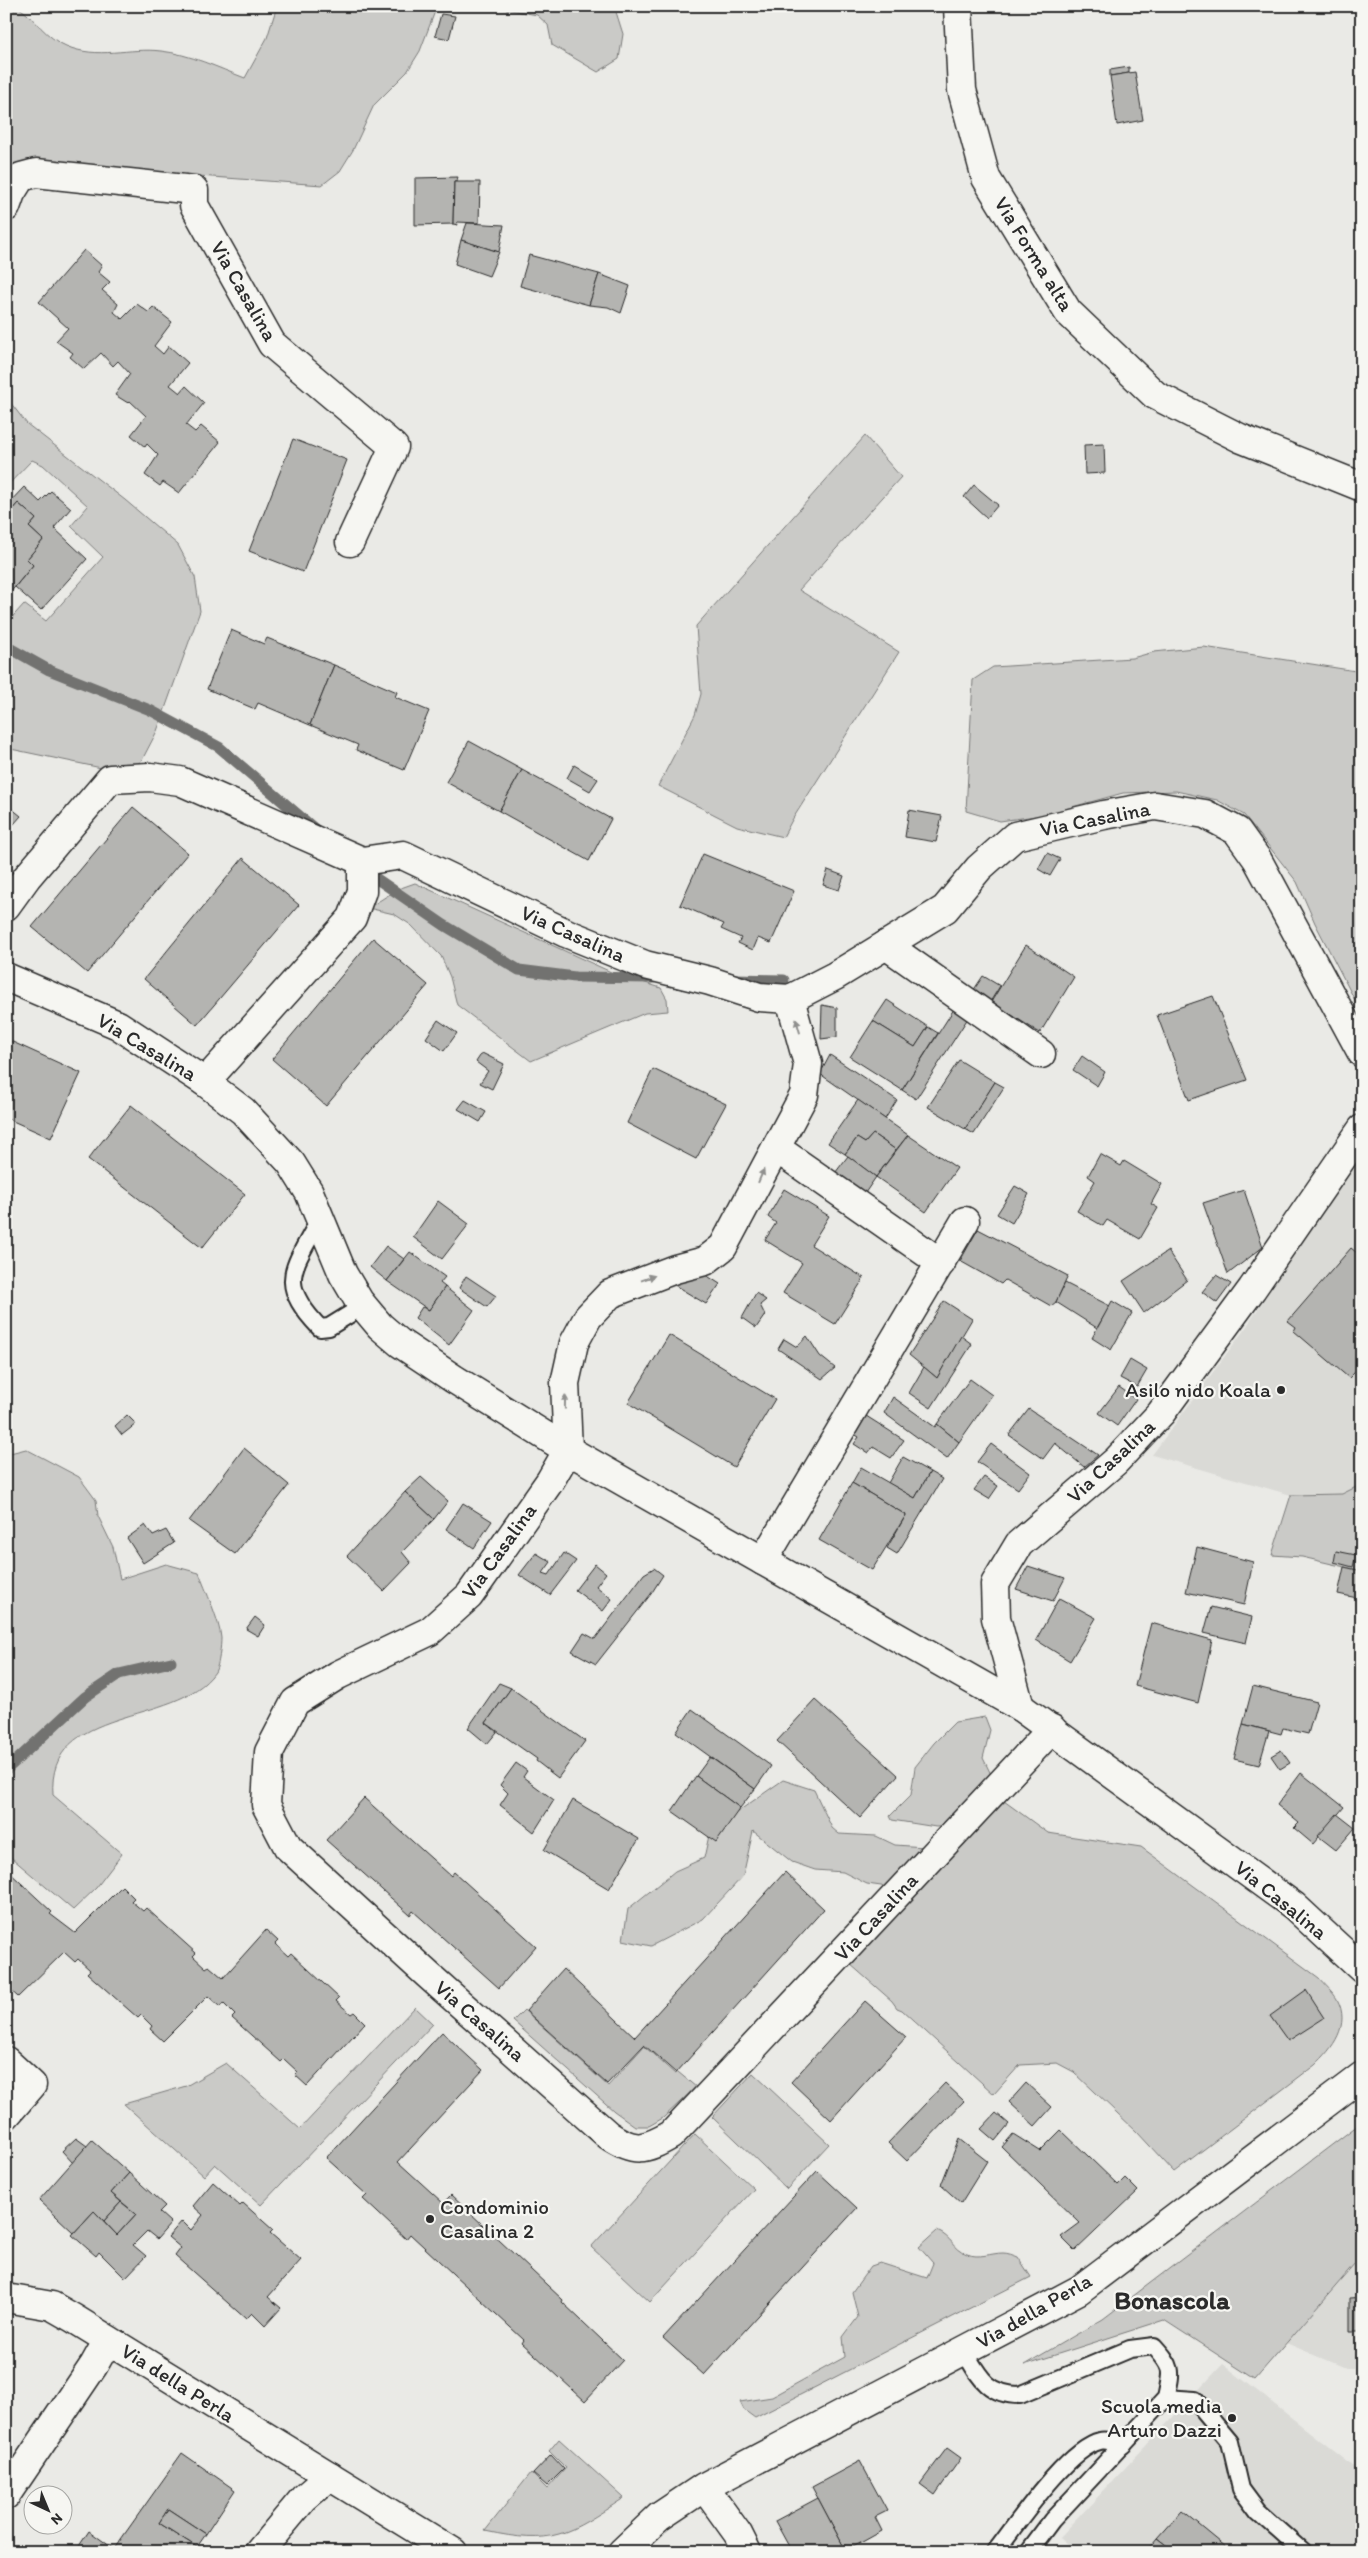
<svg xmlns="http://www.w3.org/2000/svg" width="1368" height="2558" font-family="Itim,sans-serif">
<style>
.built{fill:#dadad6}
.green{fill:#cacac7;stroke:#7a7a79}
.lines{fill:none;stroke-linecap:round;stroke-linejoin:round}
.stream{stroke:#727270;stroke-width:11}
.building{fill:#b4b4b1;stroke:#2b2b2b}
.lane-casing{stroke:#2b2b2b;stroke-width:20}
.street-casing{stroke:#2b2b2b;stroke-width:31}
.lane{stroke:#f6f6f2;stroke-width:16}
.street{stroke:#f6f6f2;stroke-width:28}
.oneway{fill:#90908e}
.poi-dot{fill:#2b2b2b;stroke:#f6f6f2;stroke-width:2}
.labels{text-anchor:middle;stroke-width:4.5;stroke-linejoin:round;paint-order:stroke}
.street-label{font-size:21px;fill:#2b2b2b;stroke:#f6f6f2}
.poi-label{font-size:21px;fill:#2b2b2b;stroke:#f6f6f2;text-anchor:end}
.district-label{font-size:26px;font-weight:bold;fill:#2b2b2b;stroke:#f6f6f2}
</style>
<rect width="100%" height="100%" fill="#eaeae6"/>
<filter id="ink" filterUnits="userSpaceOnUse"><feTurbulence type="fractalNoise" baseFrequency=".02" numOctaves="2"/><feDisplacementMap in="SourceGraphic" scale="10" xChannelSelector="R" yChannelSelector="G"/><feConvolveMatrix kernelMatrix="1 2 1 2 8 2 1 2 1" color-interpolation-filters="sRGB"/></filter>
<g filter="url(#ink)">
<g class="built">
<polygon points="1348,1170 1362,1170 1362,1484 1342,1494 1291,1495 1152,1455 1247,1326"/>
<polygon points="1362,2256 1362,2368 1346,2368 1286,2343"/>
<polygon points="1223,2364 1362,2473 1362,2552 1077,2552 1060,2537"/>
</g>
<g class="green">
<path d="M277 6H437L420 51 407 72 374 105 353 150 340 171 322 185 19 163 6 168V14L18 7C35 18 46 38 66 46 98 60 129 47 161 51 190 54 218 68 245 78L267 38Z"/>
<polygon points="490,6 621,6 616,12 623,34 619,59 598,72 552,45 548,25 537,15"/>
<polygon points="6,397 27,424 125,500 178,545 195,577 200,611 157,731 142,760 134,767 111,770 6,748 6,624 24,604 46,621 103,557 71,526 88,506 43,465 32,460 6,487"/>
<polygon points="865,436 901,477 799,590 899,652 792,820 783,837 737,826 658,786 695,715 701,694 696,626"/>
<polygon points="1204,647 1362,672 1362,1014 1315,923 1297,882 1244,815 1217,800 1176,791 1123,793 1043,815 1000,821 966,811 973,680 993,667 1132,658 1154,652"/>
<polygon points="415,883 611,972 661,988 667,999 668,1011 645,1013 531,1061 457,1005 450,977 441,956 411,925 394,914 368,908 398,889"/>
<path d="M26 1449 79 1477 96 1500 98 1516 113 1547 120 1579 166 1564 199 1573C205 1589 220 1622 221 1638 221 1646 219 1665 215 1672 176 1728 46 1702 53 1795L122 1854 96 1888 73 1910 6 1853V1454Z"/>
<polygon points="1362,1484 1362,1571 1302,1557 1272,1555 1291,1495 1342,1494"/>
<path d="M985 1717 990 1730 983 1758 1004 1801 1048 1833 1141 1847 1319 1978C1325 1985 1333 1992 1337 1999 1351 2025 1333 2048 1315 2065L1174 2172 1137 2132 1074 2072 1057 2063 1020 2065 994 2094 902 2010 897 2008 892 2001 850 1964 895 1888 867 1884 843 1872 815 1870 792 1862 753 1831 743 1876 703 1919 651 1946 623 1940 628 1909 675 1871 704 1858 710 1831 783 1780 814 1790 832 1828 839 1834 876 1836 895 1845 925 1847 953 1856 983 1824 936 1827 892 1820 890 1816 911 1795 915 1767 934 1743 955 1722Z"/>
<polygon points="415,2007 433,2024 261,2205 215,2164 204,2176 124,2104 186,2086 226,2063 300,2129"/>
<polygon points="524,2010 608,2086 644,2046 675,2074 678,2072 696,2087 663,2118 649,2126 635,2126 614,2111 513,2021"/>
<polygon points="753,2073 829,2144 787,2189 712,2117"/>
<polygon points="1362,2122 1362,2256 1255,2379 1164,2320 1024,2365 1103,2319"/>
<polygon points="695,2134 754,2189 650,2302 591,2247"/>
<path d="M937 2231C952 2237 954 2250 967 2254 979 2259 991 2253 1003 2253 1008 2253 1013 2255 1018 2257L1031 2277 755 2418 744 2410 740 2402 772 2397 845 2357 843 2337 858 2317 852 2292 871 2266 880 2263 927 2278 933 2263 919 2247Z"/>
<path d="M559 2439 624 2498C567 2535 554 2546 485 2531L531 2473 547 2489 566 2468 549 2451Z"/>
</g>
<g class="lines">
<g class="stream">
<polyline points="6,646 49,670 150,710 219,747 317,831"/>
<polyline points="364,870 444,925 519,970 575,977 653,978"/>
<polyline points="734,979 784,980"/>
<polyline points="6,1770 85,1697 119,1674 171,1662"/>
</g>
</g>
<g class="building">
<polygon points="441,14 455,16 449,39 435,36"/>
<polygon points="1129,67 1129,73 1110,76 1110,70"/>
<polygon points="1135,72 1143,120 1117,125 1110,76"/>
<polygon points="458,177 456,182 454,182 453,224 415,225 415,178"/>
<polygon points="454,182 480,182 479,223 457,222 458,225 453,224"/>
<polygon points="467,223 504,225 499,252 461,240"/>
<polygon points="461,240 499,252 489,276 455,264"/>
<polygon points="84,250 102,266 98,272 110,282 102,290 118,304 114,312 122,319 137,304 148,312 153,307 172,322 154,346 163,354 169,346 188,363 170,385 180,393 186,386 204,403 186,425 195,432 201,426 220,442 179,493 163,482 160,486 145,475 158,455 147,444 145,447 131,435 146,416 130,401 128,403 115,395 130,374 118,361 113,366 101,353 84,369 70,357 73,353 56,341 68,328 39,302"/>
<polygon points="529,255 599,274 589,305 520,286"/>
<polygon points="599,274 630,286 621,313 608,307 589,305"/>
<polygon points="293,439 347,460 303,572 249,551"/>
<polygon points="1104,444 1105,473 1085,474 1084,445"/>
<polygon points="974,485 998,505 987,518 964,497"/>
<polygon points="24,487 40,502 51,491 71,508 54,528 87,559 41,610 15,587 33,565 27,559 43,540 29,527 36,519 18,503 6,517 6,506"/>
<polygon points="18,503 36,519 29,527 43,540 27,559 33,565 9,594 6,592 6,517"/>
<polygon points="231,630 264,644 267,638 334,665 310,725 258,703 255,709 207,689"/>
<polygon points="334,665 397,692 395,697 429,711 404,770 356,750 358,745 310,725"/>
<polygon points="469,741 522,770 499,811 446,782"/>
<polygon points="574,765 598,779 590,791 567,778"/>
<polygon points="522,770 611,819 589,861 499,811"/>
<polygon points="6,804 21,816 6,833"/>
<polygon points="133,807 188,853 87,973 32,927"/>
<polygon points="909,810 942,816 936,842 905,837"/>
<polygon points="1047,853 1060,859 1050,876 1038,869"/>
<polygon points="703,854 794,891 771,943 758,938 753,950 738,943 741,938 721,929 724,924 680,905"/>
<polygon points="243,858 299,905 197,1025 144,979"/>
<polygon points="828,870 844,876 839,890 823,885"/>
<polygon points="373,938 428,985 326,1106 272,1059"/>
<polygon points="1026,945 1074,977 1040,1033 991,1002"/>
<polygon points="983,976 1000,986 990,1002 973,991"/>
<polygon points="1213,996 1247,1080 1189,1100 1157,1015"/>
<polygon points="887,1000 928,1027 915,1047 873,1021"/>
<polygon points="822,1005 837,1008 837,1037 821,1039"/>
<polygon points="954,1009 968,1018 916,1099 902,1090"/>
<polygon points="438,1020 457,1033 444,1051 426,1038"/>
<polygon points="873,1021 915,1047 928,1027 938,1033 902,1090 850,1057"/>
<polygon points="6,1039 81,1073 51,1138 6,1118"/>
<polygon points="482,1053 504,1064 492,1089 480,1083 488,1071 476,1062"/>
<polygon points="830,1055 897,1100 885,1119 820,1074"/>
<polygon points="1082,1056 1105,1072 1097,1086 1073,1070"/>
<polygon points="959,1060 995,1082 965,1129 928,1107"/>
<polygon points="653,1069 726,1104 696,1159 627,1123"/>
<polygon points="995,1082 1004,1087 974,1134 965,1129"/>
<polygon points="465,1100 486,1112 480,1122 458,1109"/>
<polygon points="858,1100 908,1135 896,1150 873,1134 865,1143 857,1138 845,1154 828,1143"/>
<polygon points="131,1105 245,1194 202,1248 88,1159"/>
<polygon points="873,1134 896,1150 876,1177 845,1154 857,1138 865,1143"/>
<polygon points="908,1135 957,1168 926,1212 876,1177"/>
<polygon points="1100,1154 1121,1166 1124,1161 1162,1184 1151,1204 1158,1208 1140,1239 1107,1220 1103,1226 1077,1211 1095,1181 1088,1176"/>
<polygon points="848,1156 876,1177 865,1193 849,1181 842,1190 829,1181"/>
<polygon points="1015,1186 1029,1194 1012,1223 997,1214"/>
<polygon points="784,1189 829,1216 811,1245 864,1278 835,1324 783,1293 802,1263 765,1240 776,1223 768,1217"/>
<polygon points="1244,1190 1263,1247 1228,1274 1203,1203"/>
<polygon points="438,1201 469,1224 442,1259 413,1237"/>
<polygon points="978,1229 1068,1276 1056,1302 1051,1306 1005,1280 1001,1284 960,1261"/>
<polygon points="386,1246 404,1259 387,1281 370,1267"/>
<polygon points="1351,1248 1362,1257 1362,1365 1349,1378 1294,1331 1296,1327 1288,1321"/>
<polygon points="1168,1251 1187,1280 1144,1313 1123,1281"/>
<polygon points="410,1252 445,1277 440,1283 445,1287 429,1310 387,1281"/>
<polygon points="698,1270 720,1284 706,1304 671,1283"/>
<polygon points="1216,1275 1231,1284 1217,1303 1202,1292"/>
<polygon points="466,1276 496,1296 487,1307 459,1288"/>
<polygon points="1065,1283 1110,1306 1097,1328 1056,1302"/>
<polygon points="445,1287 474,1310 449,1345 415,1318 422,1307 429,1310"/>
<polygon points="756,1293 766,1300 760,1305 765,1315 756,1328 742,1318"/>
<polygon points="944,1301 972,1319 937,1378 909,1355"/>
<polygon points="1112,1301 1132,1313 1111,1350 1092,1338"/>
<polygon points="669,1335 775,1399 734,1467 628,1403"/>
<polygon points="807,1336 820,1356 835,1368 822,1379 778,1349 784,1339 797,1347"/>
<polygon points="961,1336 972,1344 931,1408 909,1393 924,1367 937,1378"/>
<polygon points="1130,1360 1147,1370 1137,1387 1120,1378"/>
<polygon points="970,1379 992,1395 959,1442 937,1424"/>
<polygon points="1119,1387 1136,1399 1117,1426 1099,1413"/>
<polygon points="893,1397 935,1427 937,1424 959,1442 947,1459 884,1413"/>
<polygon points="1029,1409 1098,1455 1084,1467 1055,1443 1043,1459 1009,1435"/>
<polygon points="863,1414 904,1440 891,1458 873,1447 868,1453 854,1444 859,1437 851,1432"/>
<polygon points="127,1415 136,1424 122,1435 115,1426"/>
<polygon points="991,1444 1030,1473 1018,1489 977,1462"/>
<polygon points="244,1448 289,1485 235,1554 189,1521"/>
<polygon points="903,1457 930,1472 915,1498 888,1483"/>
<polygon points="861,1467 915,1498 930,1472 942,1479 897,1554 887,1548 906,1515 852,1483"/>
<polygon points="421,1477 448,1501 434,1519 405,1492"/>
<polygon points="984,1477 998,1486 989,1499 974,1490"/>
<polygon points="852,1483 906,1515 872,1570 819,1540"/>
<polygon points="405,1492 434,1519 402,1552 411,1563 384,1591 347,1556"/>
<polygon points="463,1503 492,1521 474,1548 446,1529"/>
<polygon points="145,1525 153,1536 166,1530 174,1543 143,1563 127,1538"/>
<polygon points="1197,1547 1253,1562 1244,1605 1186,1592"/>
<polygon points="1336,1551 1356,1555 1353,1567 1334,1562"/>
<polygon points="536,1553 551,1562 543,1573 549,1575 564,1553 576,1561 550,1595 519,1575"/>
<polygon points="595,1564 606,1573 596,1586 612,1599 603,1611 575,1590"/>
<polygon points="1028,1566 1065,1578 1053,1601 1016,1589"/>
<polygon points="1344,1567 1362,1571 1362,1599 1338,1594"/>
<polygon points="654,1568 663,1575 651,1594 596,1664 572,1651 584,1633 595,1639 644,1574"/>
<polygon points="1059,1598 1096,1618 1070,1661 1036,1640"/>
<polygon points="1211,1607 1252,1617 1246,1643 1204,1633"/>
<polygon points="255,1617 265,1625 258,1636 246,1629"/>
<polygon points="1151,1623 1212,1640 1198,1703 1135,1686"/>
<polygon points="499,1683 511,1688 486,1723 497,1732 487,1744 468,1728"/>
<polygon points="1253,1686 1317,1702 1308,1734 1283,1728 1281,1734 1243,1724"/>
<polygon points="511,1688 585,1741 558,1778 536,1761 537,1759 486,1723"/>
<polygon points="815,1700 898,1775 860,1818 777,1741"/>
<polygon points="692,1709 771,1766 755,1789 676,1732"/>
<polygon points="1243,1724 1269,1731 1259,1765 1234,1759"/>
<polygon points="1281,1750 1290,1763 1280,1769 1271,1756"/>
<polygon points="710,1757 755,1789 740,1808 696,1776"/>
<polygon points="516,1763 527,1771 523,1777 554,1800 534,1832 500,1805 508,1793 500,1785"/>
<polygon points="1301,1773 1344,1807 1313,1844 1294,1828 1299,1823 1277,1805"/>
<polygon points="696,1776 740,1808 716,1842 672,1811"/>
<polygon points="364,1798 451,1876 454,1872 536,1946 499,1988 413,1911 410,1915 326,1840"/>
<polygon points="573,1800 639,1839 609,1889 544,1850"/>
<polygon points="1337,1814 1355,1828 1336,1850 1318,1836"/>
<polygon points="6,1869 52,1912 50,1914 75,1933 122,1886 134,1898 131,1901 143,1911 146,1908 196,1953 193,1956 206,1968 209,1966 223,1978 266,1930 278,1941 275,1944 288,1956 291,1953 339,1998 336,2001 351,2014 354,2012 365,2023 307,2086 295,2075 298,2072 284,2059 281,2062 232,2018 235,2015 223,2003 220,2007 208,1996 163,2041 150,2029 152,2026 141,2015 138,2018 87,1973 90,1970 78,1959 75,1962 64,1952 18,1997 7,1987 10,1984 6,1981"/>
<polygon points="785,1872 824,1909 676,2073 644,2045 607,2084 526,2011 563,1969 635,2037"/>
<polygon points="1306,1990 1324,2018 1288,2041 1270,2016"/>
<polygon points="865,2001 906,2037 831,2120 791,2082"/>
<polygon points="442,2032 483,2070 398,2162 443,2203 451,2195 563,2300 562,2302 623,2360 585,2401 522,2343 524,2340 410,2234 406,2239 363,2199 367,2195 326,2158"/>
<polygon points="945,2083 964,2101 907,2161 888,2143"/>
<polygon points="1026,2083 1052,2107 1035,2126 1009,2102"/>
<polygon points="996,2113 1009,2124 995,2141 981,2129"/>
<polygon points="1061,2130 1118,2185 1125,2178 1138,2191 1075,2251 1061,2237 1080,2223 1002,2147 1013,2134 1040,2151"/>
<polygon points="76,2138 87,2146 73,2163 62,2151"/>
<polygon points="959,2139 987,2161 961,2203 941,2185"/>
<polygon points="92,2140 129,2173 111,2193 121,2202 104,2221 94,2211 74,2233 39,2200"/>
<polygon points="817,2171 857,2208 704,2375 663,2338"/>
<polygon points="129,2173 165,2206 159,2212 171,2223 157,2239 147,2231 133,2245 146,2256 125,2278 99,2252 96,2256 72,2235 94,2211 117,2235 136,2214 111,2193"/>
<polygon points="213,2182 240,2206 243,2203 273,2230 270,2233 301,2260 268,2297 281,2308 265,2326 252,2313 246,2319 175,2256 181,2248 168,2237 182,2221 191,2230 203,2215 193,2206"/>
<polygon points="121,2202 136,2214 117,2235 104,2221"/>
<polygon points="1362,2297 1362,2331 1350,2331 1350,2298"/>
<polygon points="947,2448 961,2458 935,2495 920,2484"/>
<polygon points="182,2453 235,2490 206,2534 168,2509 159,2523 197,2547 193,2552 75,2552 89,2531 114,2549"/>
<polygon points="551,2455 564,2469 547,2486 533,2474"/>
<polygon points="860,2461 887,2511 875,2517 882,2531 846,2551 812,2487"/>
<polygon points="818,2498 846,2551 846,2552 792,2552 775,2521"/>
<polygon points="168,2509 206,2534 197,2547 159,2523"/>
<polygon points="1182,2511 1232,2552 1176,2552 1158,2538"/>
<polygon points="1158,2538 1176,2552 1152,2552 1149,2549"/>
</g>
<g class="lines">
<defs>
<g id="lane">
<path d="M320 1218C294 1269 275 1281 320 1328L329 1327 363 1306"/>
<path d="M964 2351C979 2376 987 2395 1020 2395L1130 2349 1154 2346C1174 2368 1172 2370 1166 2398L1052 2520 1028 2552"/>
<polyline points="1166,2398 1195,2400 1230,2442 1241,2489 1258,2512 1303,2552"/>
<path d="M995 2552C1016 2525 1068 2448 1100 2441 1106 2439 1116 2443 1123 2445"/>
</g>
<g id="street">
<polyline points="958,6 962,90 986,178 1068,312 1155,395 1240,438 1362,487"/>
<polyline points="6,207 11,193 21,177 36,173 194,190 194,205 272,344 394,447 350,542"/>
<polyline points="6,906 27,877 110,779 150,777 180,781 362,861 403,855 566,933 645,965 710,981 759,997 790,999 835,976 945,909 979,868 1015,836 1104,815 1155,806 1205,814 1237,831 1257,859 1362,1053"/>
<polyline points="886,945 1041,1054"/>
<polyline points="6,977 118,1025 205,1082 243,1111 291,1163 309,1192 343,1274 359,1301 380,1326 400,1343 454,1379 568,1450 1020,1707 1294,1906 1362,1969"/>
<path d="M790 999 808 1064 804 1095 723 1247 705 1261 675 1269 610 1294 588 1317 574 1343 565 1383 568 1450 550 1481 469 1596 430 1631 338 1675 295 1702 269 1752 266 1805 288 1847 428 1975 608 2135C634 2153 645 2150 671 2135L1052 1729"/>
<polyline points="205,1082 352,918 362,891 362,861"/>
<polyline points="776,1148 941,1263"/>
<polyline points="763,1561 965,1221"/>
<polyline points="1020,1707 996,1618 995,1584 1019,1544 1116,1461 1161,1413 1252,1289 1362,1129"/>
<polyline points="6,2061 32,2085 6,2115"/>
<polyline points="6,2298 52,2306 73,2318 453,2552"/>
<polyline points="704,2487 738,2534 747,2552"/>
<polyline points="6,2495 94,2365 108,2340"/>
<polyline points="259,2552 304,2498 330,2476"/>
<polyline points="622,2552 659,2517 704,2487 1079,2290 1362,2076"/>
</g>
</defs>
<use href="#lane" class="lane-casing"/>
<use href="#street" class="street-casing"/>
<use href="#lane" class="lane"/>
<use href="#street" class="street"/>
</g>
<defs><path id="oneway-solid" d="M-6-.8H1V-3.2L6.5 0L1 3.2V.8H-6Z" transform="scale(1.25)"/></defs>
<g class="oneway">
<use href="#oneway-solid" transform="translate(798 1026) rotate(-106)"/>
<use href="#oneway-solid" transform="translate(761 1176) rotate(-67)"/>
<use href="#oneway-solid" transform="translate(648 1278) rotate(-20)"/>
<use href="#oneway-solid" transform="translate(565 1402) rotate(-89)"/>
</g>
</g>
<g class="poi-dot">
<circle cx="1281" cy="1390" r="5"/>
<circle cx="430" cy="2219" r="5"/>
<circle cx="1232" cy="2418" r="5"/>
</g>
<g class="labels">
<g class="street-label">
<text transform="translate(1034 254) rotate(58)" y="7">Via Forma alta</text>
<text transform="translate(244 291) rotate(60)" y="7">Via Casalina</text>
<text transform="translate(1095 819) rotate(-11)" y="7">Via Casalina</text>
<text transform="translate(573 934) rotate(24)" y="7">Via Casalina</text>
<text transform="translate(147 1047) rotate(31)" y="7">Via Casalina</text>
<text transform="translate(1111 1461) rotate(-43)" y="7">Via Casalina</text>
<text transform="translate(499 1551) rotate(-54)" y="7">Via Casalina</text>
<text transform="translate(1281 1900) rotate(39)" y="7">Via Casalina</text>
<text transform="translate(876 1917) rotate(-47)" y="7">Via Casalina</text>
<text transform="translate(480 2021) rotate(41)" y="7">Via Casalina</text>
<text transform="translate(1034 2311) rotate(-30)" y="7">Via della Perla</text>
<text transform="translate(178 2383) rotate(32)" y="7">Via della Perla</text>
</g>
<g class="poi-label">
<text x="1271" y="1397">Asilo nido Koala</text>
<text x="440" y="2214" text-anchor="start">Condominio<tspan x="440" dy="24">Casalina 2</tspan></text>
<text x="1222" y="2413">Scuola media<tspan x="1222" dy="24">Arturo Dazzi</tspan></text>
</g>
<g class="district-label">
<text x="1172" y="2309">Bonascola</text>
</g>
</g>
<rect width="1368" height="2558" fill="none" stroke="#f6f6f2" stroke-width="25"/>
<rect x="12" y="12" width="1343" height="2533" fill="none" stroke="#2b2b2b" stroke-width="2" filter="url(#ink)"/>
<g transform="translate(48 2510) rotate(136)"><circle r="24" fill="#f6f6f2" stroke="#a5a5a2"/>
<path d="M0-4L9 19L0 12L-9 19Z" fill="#2b2b2b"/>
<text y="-8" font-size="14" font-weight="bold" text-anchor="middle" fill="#2b2b2b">N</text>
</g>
</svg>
